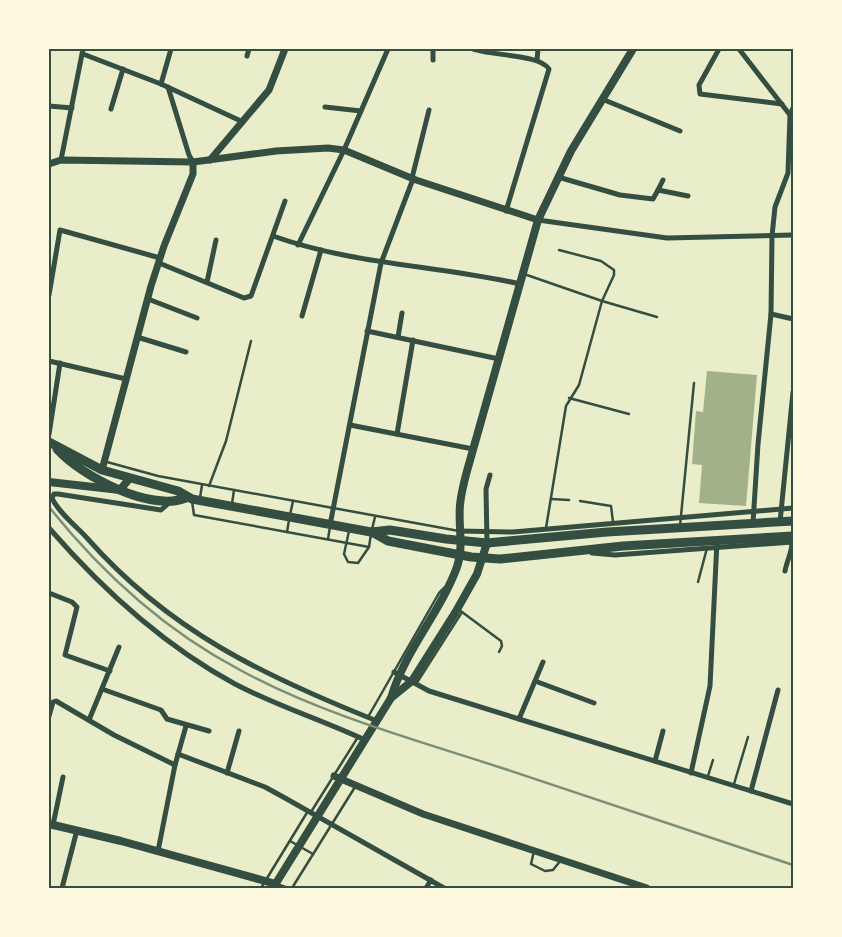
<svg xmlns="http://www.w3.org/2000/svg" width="842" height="937" font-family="Cabin,sans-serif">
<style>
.water{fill:#a3b18a}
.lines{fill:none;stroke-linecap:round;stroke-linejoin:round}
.service{stroke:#344e41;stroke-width:2.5}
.minor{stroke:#344e41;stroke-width:5}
.tertiary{stroke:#344e41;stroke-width:7}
.secondary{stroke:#344e41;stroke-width:8}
.primary{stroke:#344e41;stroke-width:9}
.rail{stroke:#7c8e77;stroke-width:2.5}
.neatline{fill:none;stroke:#344e41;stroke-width:2}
</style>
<rect width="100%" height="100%" fill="#e9edc9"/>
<polygon class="water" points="707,371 757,375 746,506 699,503 702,465 692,464 696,411 703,412"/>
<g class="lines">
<g class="service">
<polyline points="524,274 602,301 657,317"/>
<polyline points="569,398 629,414"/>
<polyline points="107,462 158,476 459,531"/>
<polyline points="209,486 226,441 251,341"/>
<polyline points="200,498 202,485"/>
<polyline points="551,499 569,500"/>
<polyline points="192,501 194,515 369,547 371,534"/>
<polyline points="580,501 611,506 613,522"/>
<polyline points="232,504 234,490"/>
<polyline points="290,515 293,501"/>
<polyline points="680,526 694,383"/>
<polyline points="546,528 566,406 579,385 602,301 614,275 614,270 601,261 559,250"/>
<polyline points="372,529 375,517"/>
<polyline points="349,531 344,554 348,562 358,563 369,547"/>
<polyline points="287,532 289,520"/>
<polyline points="328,539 330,527"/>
<polyline points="698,582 707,548"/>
<polyline points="462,612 501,641 502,646 499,652"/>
<polyline points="416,684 462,612 459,610"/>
<polyline points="368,717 439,593 445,587"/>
<polyline points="708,776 713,760"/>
<polyline points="734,784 748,737"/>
<polyline points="311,812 358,737"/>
<polyline points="290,841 313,854"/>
<polyline points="534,851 531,864 545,871 553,870 561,860"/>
<polyline points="277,884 288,888"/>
<polyline points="261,888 308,811"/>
<polyline points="292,888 355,787"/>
</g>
<g class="minor">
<path d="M473 49C491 56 540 54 549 69L506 211"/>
<polyline points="719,49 699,85 700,94 782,104"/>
<polyline points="739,49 790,115"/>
<polyline points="83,54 161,84 243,122"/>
<polyline points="247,56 249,49"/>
<polyline points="433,60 433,49"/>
<polyline points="537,60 538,49"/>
<polyline points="161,84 171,49"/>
<polyline points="168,87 189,155 193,162"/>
<polyline points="602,99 680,131"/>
<polyline points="49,106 72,108"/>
<polyline points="325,107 361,111"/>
<polyline points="111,109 123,69"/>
<polyline points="61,160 83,49"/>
<polyline points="558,177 620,195 653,199 658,190 688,196"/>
<polyline points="412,178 429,110"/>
<polyline points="658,190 663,180"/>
<polyline points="538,220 667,238 793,235"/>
<path d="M273 236C354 265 437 265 520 284"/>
<polyline points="298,245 344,150 388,49"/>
<polyline points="159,263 244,298 251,296 285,201"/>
<polyline points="207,282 216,240"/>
<polyline points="49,295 60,230 160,258"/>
<polyline points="148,299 197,318"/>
<polyline points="771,314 793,319"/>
<polyline points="302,316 321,250"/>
<polyline points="367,331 499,359"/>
<polyline points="137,337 186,352"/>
<polyline points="398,337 402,313"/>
<polyline points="49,361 126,379"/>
<polyline points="350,425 473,449"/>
<polyline points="49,434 60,363"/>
<polyline points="397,434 413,340"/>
<path d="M170 502 161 510 58 494H54L52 498C58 512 76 526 87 538 169 631 264 676 377 721"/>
<polyline points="780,522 793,392"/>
<polyline points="753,523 758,444 771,314 772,236 775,207 788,173 790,115 793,108"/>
<polyline points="330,525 381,263 413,179"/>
<path d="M49 528C102 589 163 645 235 684 277 706 322 720 365 740"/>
<polyline points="459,531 513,532 793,508"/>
<polyline points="487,543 486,489 490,475"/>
<polyline points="592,553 615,555 793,542"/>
<path d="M785 571C787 560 792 553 792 542"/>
<polyline points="49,593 72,602 77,607 65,655 110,671"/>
<polyline points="543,662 519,719 793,804"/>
<polyline points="394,672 429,691 519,719"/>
<polyline points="535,681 594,703"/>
<polyline points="102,689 161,710 167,719 209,731"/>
<polyline points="49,716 53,702 56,701 114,735 175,765"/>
<polyline points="89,720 119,647"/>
<polyline points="178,754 265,787 285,798 444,888"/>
<polyline points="655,761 663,731"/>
<polyline points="227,773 239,731"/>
<polyline points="691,773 710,686 717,541"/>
<polyline points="751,791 778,690"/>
<polyline points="53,825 63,777"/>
<polyline points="158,851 175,765 186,726"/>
<polyline points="62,888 77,830"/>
<polyline points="426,888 431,880"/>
</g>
<g class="tertiary">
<polyline points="210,160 269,90 285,49"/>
<polyline points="49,164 61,160 193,162 276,151 328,148 344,150 416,180 538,220"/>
<polyline points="102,470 151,286 164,246 193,174 193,162"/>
<polyline points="334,776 423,814 647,888"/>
</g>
<g class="secondary">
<polyline points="49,482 120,490 129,479"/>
<polyline points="391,698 412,681 455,613 477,574 487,543"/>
<polyline points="49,824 121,841 276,884"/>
<path d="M273 888 391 698C405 650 440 613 457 567 464 547 458 525 460 505 461 494 464 482 467 471L538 220 571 151 633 49"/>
</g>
<g class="primary">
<polyline points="49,442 102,470 178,491 192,499 371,532 390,530 446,539 487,543 607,532 793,521"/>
<path d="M57 449C81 476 150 512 186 498"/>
<polyline points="372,532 388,541 471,557 500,559 623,546 793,536"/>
</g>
<path class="rail" d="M49 507C101 572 166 631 240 670 323 715 416 740 505 769 601 801 697 833 793 865"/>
</g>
<rect width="842" height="937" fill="none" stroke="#fefae0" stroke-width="100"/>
<rect x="50" y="50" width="742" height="837" class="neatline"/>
</svg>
